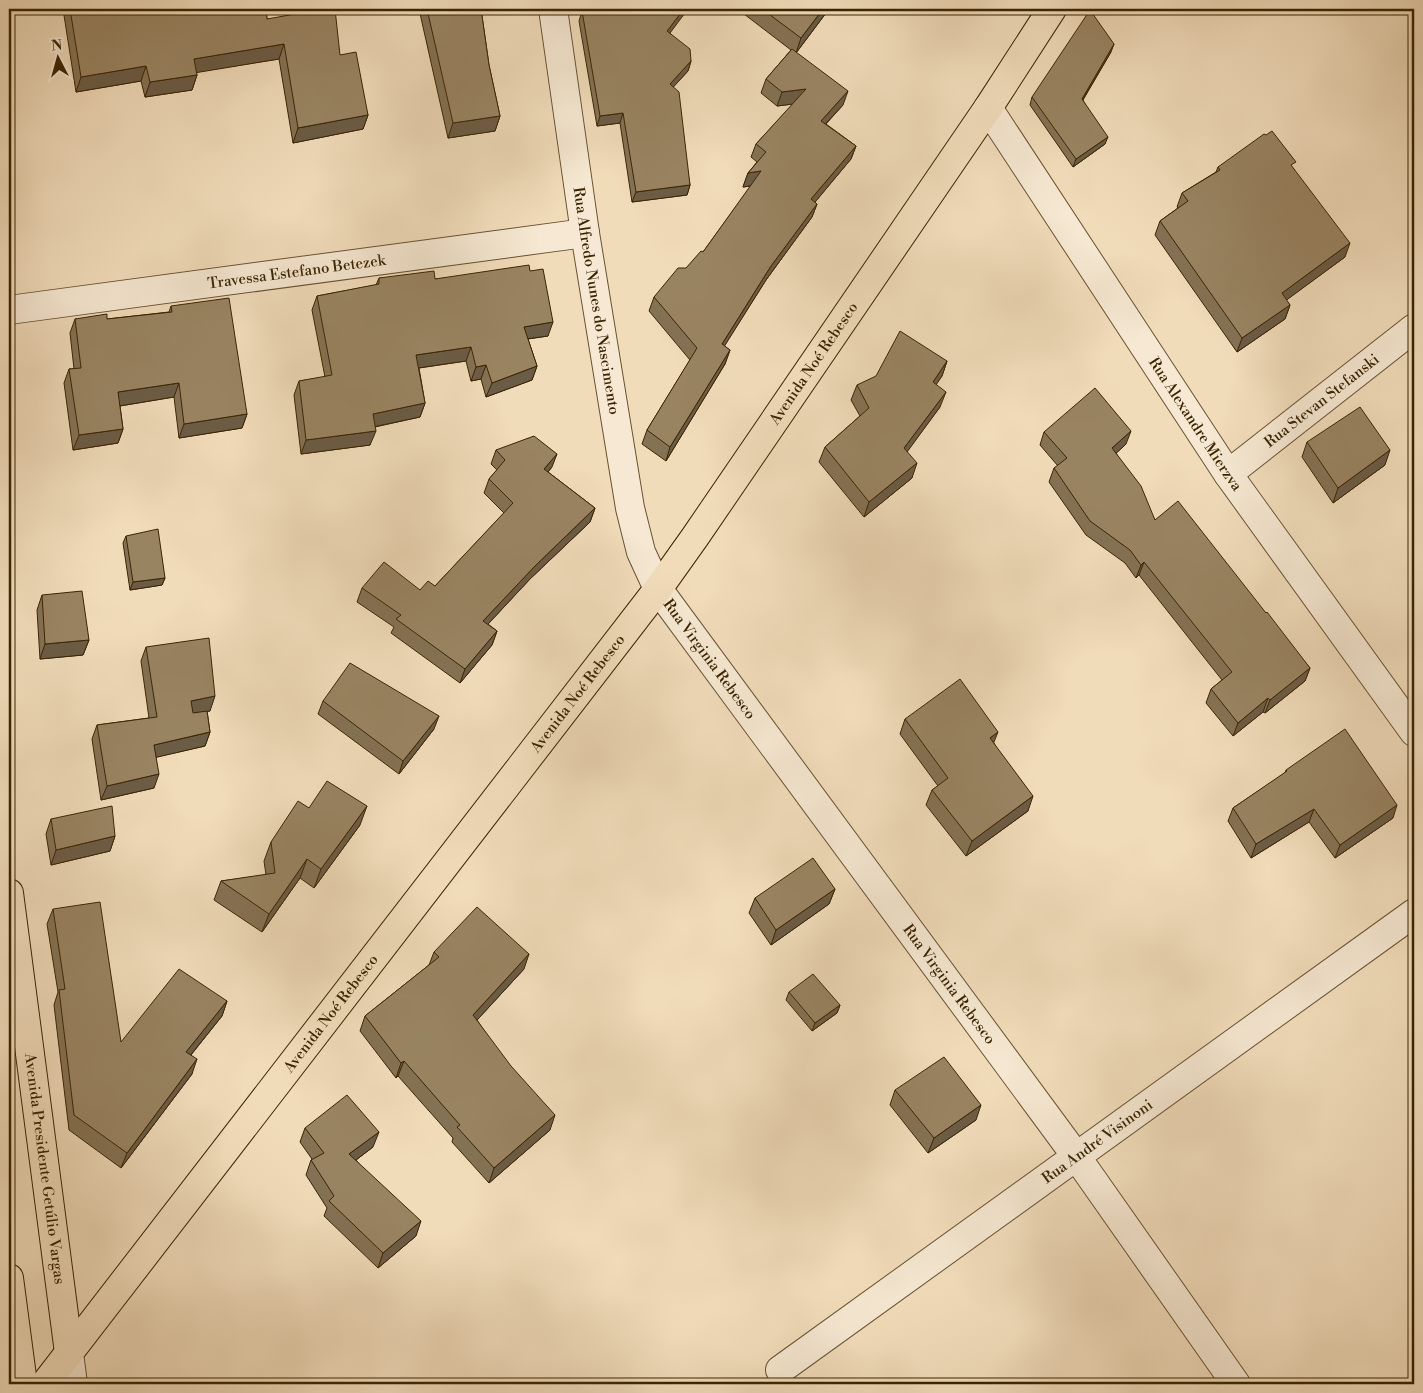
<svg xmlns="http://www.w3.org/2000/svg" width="1423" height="1393" font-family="'Libre Bodoni',serif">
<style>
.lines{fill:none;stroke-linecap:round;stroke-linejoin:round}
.minor-casing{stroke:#685331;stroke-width:30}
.major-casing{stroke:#3a2503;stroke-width:30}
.minor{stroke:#f6e8d2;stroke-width:28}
.major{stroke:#f1dcba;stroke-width:28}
.wall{fill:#847254;stroke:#3a2503}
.shaded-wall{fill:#6b5c45;stroke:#3a2503}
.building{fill:#998462;stroke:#3a2503}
.labels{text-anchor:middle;stroke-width:4;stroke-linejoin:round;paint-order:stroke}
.street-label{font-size:15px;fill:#3a2503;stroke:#f6e8d2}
</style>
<rect width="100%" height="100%" fill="#f1dcba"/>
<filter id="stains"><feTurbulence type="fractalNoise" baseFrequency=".004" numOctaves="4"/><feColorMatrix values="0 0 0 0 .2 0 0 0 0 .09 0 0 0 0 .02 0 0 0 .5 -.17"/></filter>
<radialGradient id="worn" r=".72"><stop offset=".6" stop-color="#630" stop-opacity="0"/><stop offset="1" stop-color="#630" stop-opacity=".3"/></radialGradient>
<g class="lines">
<defs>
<g id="minor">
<path id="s1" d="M553 9 585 233 630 508 641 552 658 589 1076 1156 1236 1384"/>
<path id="s2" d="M988 108 1228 474 1414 732"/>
<path id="s3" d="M9 310 585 233"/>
<path id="s4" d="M1228 474 1414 328"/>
<polyline points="69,1353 73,1384"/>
<path id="s5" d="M780 1370 1414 913"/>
</g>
<g id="major">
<path id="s6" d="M9 893 69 1353"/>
<polyline points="9,1278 23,1384"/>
<path id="s7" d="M45 1384 658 589 695 537 988 108 1052 9"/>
</g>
</defs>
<use href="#minor" class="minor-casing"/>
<use href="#major" class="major-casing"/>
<use href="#minor" class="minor"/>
<use href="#major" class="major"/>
</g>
<g class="wall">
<polygon points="63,9 266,9 267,19 340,55 368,115 363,129 293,143 279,59 196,72 197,75 192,90 145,97 141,81 76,92"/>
<polygon points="419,9 481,9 489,65 500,116 495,131 448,138"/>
<polygon points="746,9 829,9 796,53 843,105 826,124 856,146 851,159 815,202 817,204 812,217 766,280 724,346 730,350 725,364 666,461 642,444 647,430 690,360 649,311 654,297 686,268 703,252 751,186 743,187 748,173 757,162 751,157 756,144 793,104 777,106 761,93 766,79 791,50 744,14"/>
<polygon points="582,11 670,33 691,61 688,71 673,87 690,185 687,195 632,202 620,123 597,126 579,21"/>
<polygon points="1111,52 1083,100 1105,144 1073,167 1030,105 1032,97"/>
<polygon points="1218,167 1293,168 1345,257 1286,300 1290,305 1285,319 1237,352 1155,235 1160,221 1178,208 1177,207 1182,193 1216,172"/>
<polygon points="530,271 548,336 528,339 537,366 532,380 486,397 481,379 471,381 466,361 419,368 425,403 420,417 375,427 370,445 301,454 294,395 299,381 325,377 312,310 317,296 376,285 379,278 435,279"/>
<polygon points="171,306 247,414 242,428 179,438 174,397 120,406 123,429 118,443 73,450 64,383 69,369 74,369 70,333 75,319 107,319 169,312"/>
<polygon points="947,361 942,376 936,384 940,407 907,451 912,478 864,517 819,462 825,447 860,416 851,400 857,385"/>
<polygon points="1044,432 1126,444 1116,453 1155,520 1266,613 1310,668 1305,681 1265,713 1263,712 1233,736 1206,703 1211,689 1222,680 1139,575 1136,578 1125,563 1086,535 1049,482 1054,468 1058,466 1040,445"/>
<polygon points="1307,442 1385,465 1333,503 1302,457"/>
<polygon points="496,450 552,467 548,472 595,508 590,522 530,579 488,624 497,631 492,645 460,683 391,633 394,627 357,602 362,588 420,590 435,586 504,513 484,493 489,479 497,470 491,464"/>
<polygon points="126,536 165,578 162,585 130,590 123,543"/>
<polygon points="42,595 89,640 83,655 40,659 37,610"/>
<polygon points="146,647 210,711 207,711 210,732 205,746 156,757 154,788 101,800 92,739 97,725 149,718 141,661"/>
<polygon points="323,701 434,729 399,774 318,714"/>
<polygon points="905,719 994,743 1028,811 966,856 926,805 932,790 938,786 900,734"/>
<polygon points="1286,770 1393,818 1335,858 1309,822 1251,858 1228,821 1233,808 1285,773"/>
<polygon points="309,808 360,825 314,888 300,878 262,932 214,900 221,881 266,875 264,861 271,842"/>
<polygon points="51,819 115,836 110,851 51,865 46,834"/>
<polygon points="835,889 829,904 771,945 749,913 755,898"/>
<polygon points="53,909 121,1042 227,1001 222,1016 191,1055 192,1074 121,1168 69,1130 54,1005 58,992 47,924"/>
<polygon points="434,952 524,969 477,1020 550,1130 489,1183 452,1142 453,1138 398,1076 396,1078 360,1031 365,1016 429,965"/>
<polygon points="789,992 840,1005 837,1013 812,1031 786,1000"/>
<polygon points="895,1090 976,1120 928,1153 890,1105"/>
<polygon points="305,1128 373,1147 356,1160 416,1236 378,1268 324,1216 327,1208 306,1175 311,1160 312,1159 300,1142"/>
</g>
<g class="shaded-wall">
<polygon points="684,9 688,9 664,41 667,31"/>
<polygon points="823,9 829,9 796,53 801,38"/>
<polygon points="284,44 279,59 188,74 194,59"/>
<polygon points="1114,44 1111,52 1079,106 1082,99"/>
<polygon points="691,61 688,71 667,94 670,84"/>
<polygon points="146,66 141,81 76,92 81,77"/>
<polygon points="197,75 192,90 145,97 150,82"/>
<polygon points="806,89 801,103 777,106 782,92"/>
<polygon points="848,91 843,105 816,134 821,121"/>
<polygon points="623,113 620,123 597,126 600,116"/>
<polygon points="368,115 363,129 293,143 298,128"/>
<polygon points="500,116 495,131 448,138 453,123"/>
<polygon points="1108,137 1105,144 1073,167 1076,159"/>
<polygon points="856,146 851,159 806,213 811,199"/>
<polygon points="761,171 756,185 743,187 748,173"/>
<polygon points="690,185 687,195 632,202 636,192"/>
<polygon points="817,204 812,217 766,280 717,358 722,344 771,266"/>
<polygon points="1350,243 1345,257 1277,307 1282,293"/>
<polygon points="1290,305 1285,319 1237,352 1242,338"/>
<polygon points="553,322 548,336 519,340 524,327"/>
<polygon points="471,347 466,361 411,369 416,355"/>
<polygon points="730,350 725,364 666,461 670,447"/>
<polygon points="947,361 942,376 928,397 933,382"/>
<polygon points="486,365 481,379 471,381 476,367"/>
<polygon points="537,366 532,380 486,397 492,383"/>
<polygon points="179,383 174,397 113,407 118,392"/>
<polygon points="946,392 940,407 899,463 904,448"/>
<polygon points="425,403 420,417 368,428 373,414"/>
<polygon points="247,414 242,428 179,438 184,424"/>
<polygon points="123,429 118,443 73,450 79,435"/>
<polygon points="376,431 370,445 301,454 306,440"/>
<polygon points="1131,431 1126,444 1107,462 1112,448"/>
<polygon points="1390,450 1385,465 1333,503 1338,488"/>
<polygon points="557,454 552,467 539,482 544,469"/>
<polygon points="917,463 912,478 864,517 869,502"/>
<polygon points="595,508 590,522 530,579 478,635 483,621 535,566"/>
<polygon points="1144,562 1139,575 1136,578 1141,565"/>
<polygon points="165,578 162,585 130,590 133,582"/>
<polygon points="497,631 492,645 460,683 465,669"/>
<polygon points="89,640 83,655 40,659 45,644"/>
<polygon points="1310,668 1305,681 1265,713 1270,700"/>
<polygon points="215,696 210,711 186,715 191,701"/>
<polygon points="1268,698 1263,712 1233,736 1238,723"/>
<polygon points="439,716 434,729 399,774 403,761"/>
<polygon points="210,732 205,746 149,759 154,745"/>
<polygon points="998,732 992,747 990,738"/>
<polygon points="159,774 154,788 101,800 107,786"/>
<polygon points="1033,796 1028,811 966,856 972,841"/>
<polygon points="1397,805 1393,818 1335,858 1340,845"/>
<polygon points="367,806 360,825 314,888 321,869"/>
<polygon points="1314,809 1309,822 1251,858 1256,844"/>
<polygon points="115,836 110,851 51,865 56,850"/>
<polygon points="307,859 300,878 262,932 269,914"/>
<polygon points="835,889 829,904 771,945 776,930"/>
<polygon points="529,954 524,969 468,1030 473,1015"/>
<polygon points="227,1001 222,1016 181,1067 186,1052"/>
<polygon points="840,1005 837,1013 812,1031 815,1023"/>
<polygon points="197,1059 192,1074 121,1168 127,1153"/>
<polygon points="404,1061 398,1076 396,1078 401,1063"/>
<polygon points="981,1105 976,1120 928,1153 934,1138"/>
<polygon points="555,1115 550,1130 489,1183 494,1168"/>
<polygon points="379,1132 373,1147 344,1169 349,1154"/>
<polygon points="421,1221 416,1236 378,1268 383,1253"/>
</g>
<g class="building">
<polygon points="70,9 266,9 267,19 323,9 335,9 340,55 356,52 368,115 298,128 284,44 194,59 197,75 150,82 146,66 81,77"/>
<polygon points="427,9 481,9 489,65 500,116 453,123"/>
<polygon points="600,9 684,9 667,31 690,49 691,61 670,84 679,92 690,185 636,192 623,113 600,116 582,11"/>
<polygon points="762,9 823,9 801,38"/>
<polygon points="1090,10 1114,44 1082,99 1108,137 1076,159 1032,97"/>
<polygon points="792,49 848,91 821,121 856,146 811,199 817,204 771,266 722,344 730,350 670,447 647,430 697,348 654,297 678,268 686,268 701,251 703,252 761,171 748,173 766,152 756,144 806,89 782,92 766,79"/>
<polygon points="1272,131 1296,162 1291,165 1350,243 1282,293 1290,305 1242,338 1160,221 1188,201 1182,193 1220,170 1218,167 1264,134 1266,135"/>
<polygon points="529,265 530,271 543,269 553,322 524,327 537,366 492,383 486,365 476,367 471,347 416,355 425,403 373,414 376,431 306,440 299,381 332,375 317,296 379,284 379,278 434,271 435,279"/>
<polygon points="229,298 247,414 184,424 179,383 118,392 123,429 79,435 69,369 81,368 75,319 107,314 107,319 172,312 171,306"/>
<polygon points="900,331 947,361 933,382 946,392 904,448 917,463 869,502 825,447 869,408 857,385 876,376"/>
<polygon points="1095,388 1131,431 1112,448 1141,486 1155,520 1178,501 1266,613 1267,612 1310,668 1270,700 1268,698 1238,723 1211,689 1232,672 1144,562 1141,565 1130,550 1090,521 1054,468 1067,458 1044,432"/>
<polygon points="1360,407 1390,450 1338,488 1307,442"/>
<polygon points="534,436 557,454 544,469 595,508 535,566 483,621 497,631 465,669 396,619 401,615 362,588 384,562 420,590 428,581 435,586 513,503 489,479 505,460 496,450"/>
<polygon points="158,529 165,578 133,582 126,536"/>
<polygon points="82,591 89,640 45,644 42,595"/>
<polygon points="209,638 215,696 191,701 193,713 207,711 210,732 154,745 159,774 107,786 97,725 157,717 146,647"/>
<polygon points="350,663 439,716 403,761 323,701"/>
<polygon points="960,679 998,732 990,738 1033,796 972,841 932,790 948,778 905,719"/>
<polygon points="1345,729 1397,805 1340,845 1314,809 1256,844 1233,808 1287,771 1286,770"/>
<polygon points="327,781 367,806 321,869 307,859 269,914 221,881 275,873 271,842 298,801 309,808"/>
<polygon points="112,806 115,836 56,850 51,819"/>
<polygon points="813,858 835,889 776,930 755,898"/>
<polygon points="100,902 121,1042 179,969 227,1001 186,1052 197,1059 127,1153 74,1115 59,990 65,989 53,909"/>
<polygon points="477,907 529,954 473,1015 511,1066 555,1115 494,1168 457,1127 460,1125 404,1061 401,1063 365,1016 439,957 434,952"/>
<polygon points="813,974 840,1005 815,1023 789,992"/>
<polygon points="944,1057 981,1105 934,1138 895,1090"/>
<polygon points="347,1095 379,1132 349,1154 421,1221 383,1253 329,1201 334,1196 311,1160 324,1153 305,1128"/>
</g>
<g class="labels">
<g class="street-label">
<text dy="5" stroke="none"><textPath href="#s3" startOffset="290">Travessa Estefano Betezek</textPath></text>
<text dy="5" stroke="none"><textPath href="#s1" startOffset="295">Rua Alfredo Nunes do Nascimento</textPath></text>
<text dy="5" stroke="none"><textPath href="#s7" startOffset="1278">Avenida Noé Rebesco</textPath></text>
<text dy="5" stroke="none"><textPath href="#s4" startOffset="119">Rua Stevan Stefanski</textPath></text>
<text dy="5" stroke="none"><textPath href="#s2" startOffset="378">Rua Alexandre Mierzva</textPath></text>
<text dy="5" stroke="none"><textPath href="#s1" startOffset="678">Rua Virginia Rebesco</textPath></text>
<text dy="5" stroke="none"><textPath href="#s7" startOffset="872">Avenida Noé Rebesco</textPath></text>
<text dy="5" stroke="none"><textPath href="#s1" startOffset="1082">Rua Virginia Rebesco</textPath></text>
<text dy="5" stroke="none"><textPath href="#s7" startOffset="468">Avenida Noé Rebesco</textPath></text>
<text dy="5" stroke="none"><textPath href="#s5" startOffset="391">Rua André Visinoni</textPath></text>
<text dy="5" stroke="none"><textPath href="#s6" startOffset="278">Avenida Presidente Getúlio Vargas</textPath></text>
</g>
</g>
<rect width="1423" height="1393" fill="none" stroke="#f1dcba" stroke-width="30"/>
<rect x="10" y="10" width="1403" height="1373" fill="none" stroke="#3a2503" stroke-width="2.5"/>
<rect x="15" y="15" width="1393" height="1363" fill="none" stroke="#3a2503"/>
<g transform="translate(58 58) rotate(354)" stroke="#f6e8d2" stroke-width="4" paint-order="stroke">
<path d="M0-4L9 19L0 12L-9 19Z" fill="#3a2503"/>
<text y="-8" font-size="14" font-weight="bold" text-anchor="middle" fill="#3a2503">N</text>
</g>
<rect width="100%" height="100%" filter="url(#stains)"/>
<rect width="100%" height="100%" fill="url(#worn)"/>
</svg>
